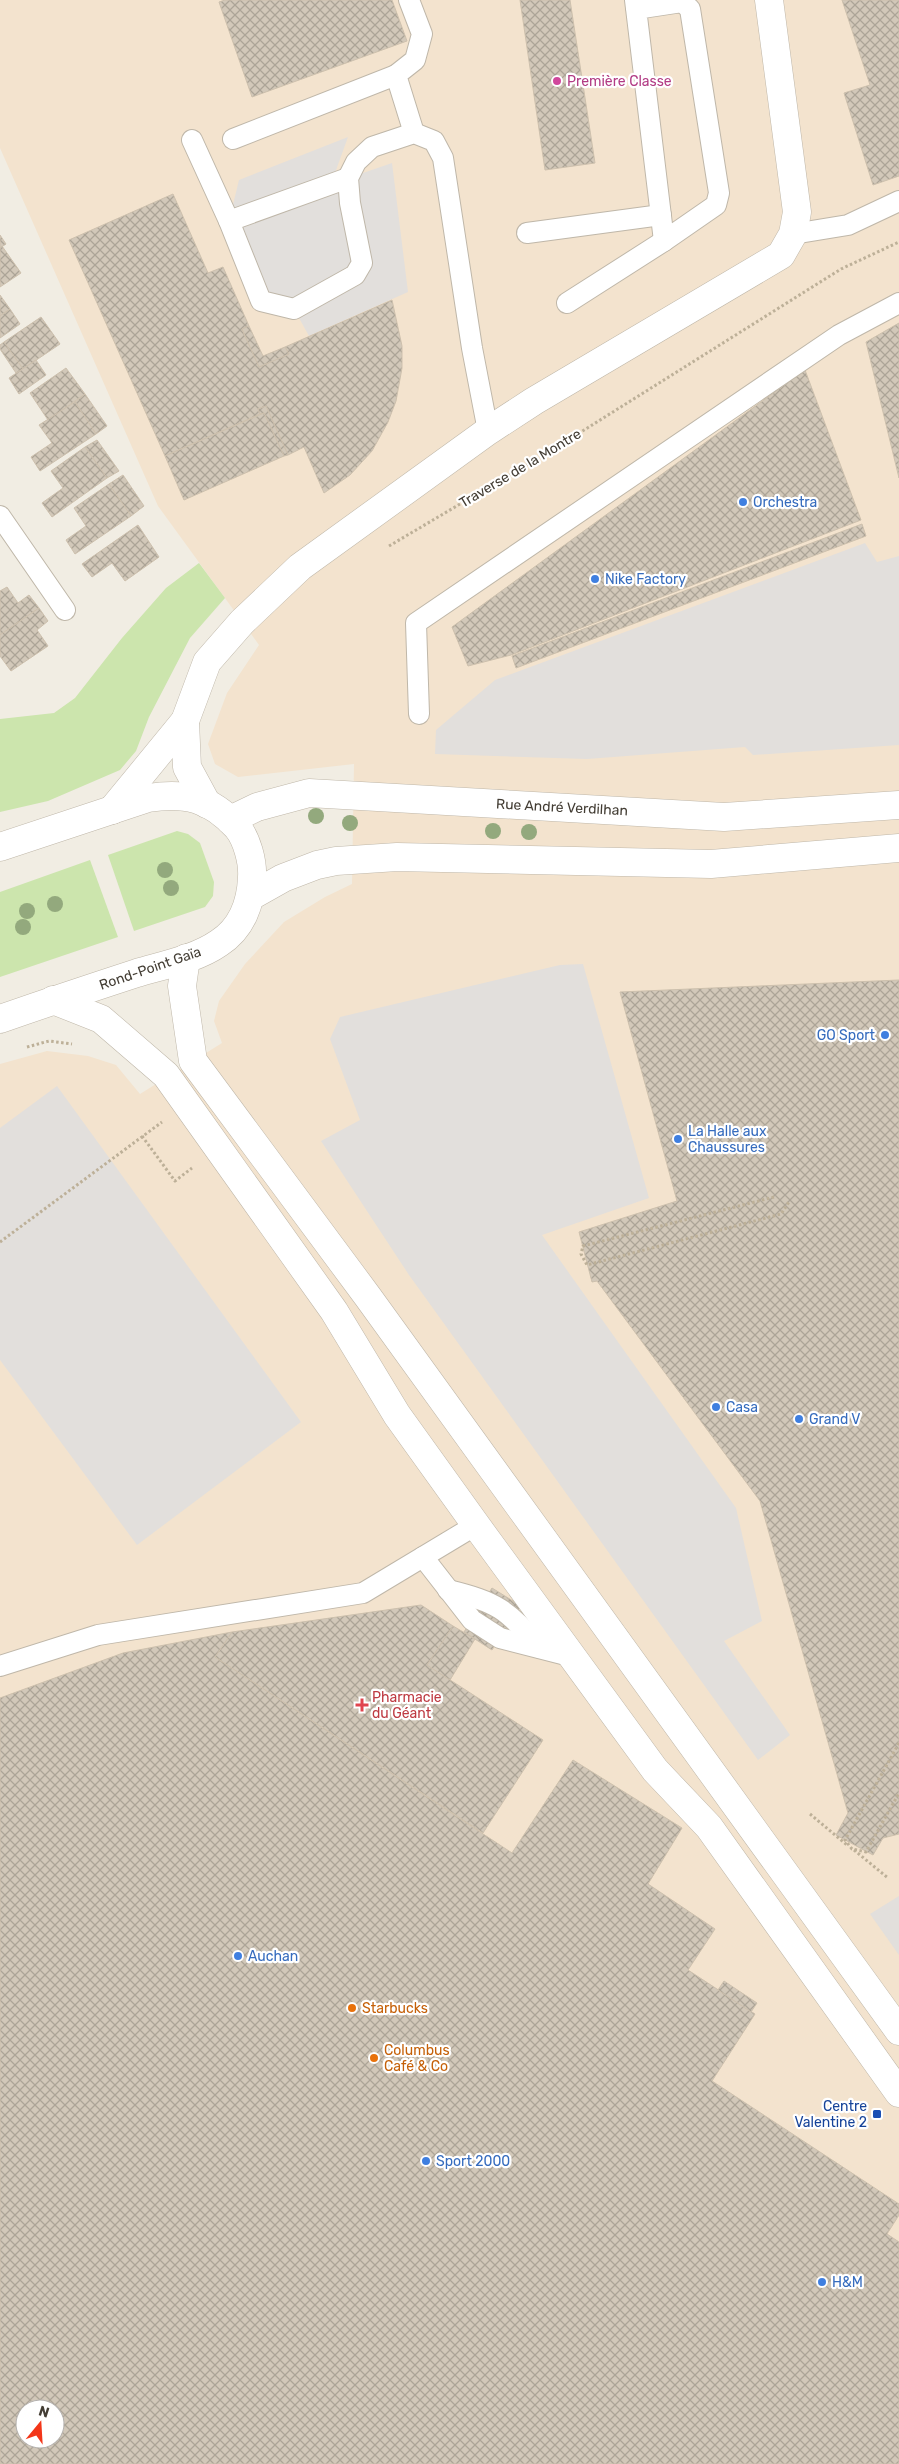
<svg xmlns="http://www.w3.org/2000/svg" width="899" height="2464" font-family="Rubik,sans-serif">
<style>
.commercial{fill:#f3e3ce;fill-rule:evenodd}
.green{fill:#cce5ad}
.parking{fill:#e2dfdc}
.building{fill:url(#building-cross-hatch);stroke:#cdc0ad;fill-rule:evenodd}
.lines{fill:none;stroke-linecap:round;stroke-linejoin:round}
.service-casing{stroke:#bfb7a9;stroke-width:22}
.minor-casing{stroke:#bfb7a9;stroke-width:29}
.tertiary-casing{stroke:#bfb7a9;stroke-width:29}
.path{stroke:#bdb098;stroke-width:3;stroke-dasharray:2.5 2.5;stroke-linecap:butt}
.service{stroke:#fff;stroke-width:20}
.minor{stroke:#fff;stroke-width:28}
.tertiary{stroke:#fff;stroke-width:28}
.tree{fill:#93a97d}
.hotel-dot{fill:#d1479c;stroke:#fff;stroke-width:2}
.shop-dot{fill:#3f7fe0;stroke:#fff;stroke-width:2}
.health-dot{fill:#e0444e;stroke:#fff;stroke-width:2}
.food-dot{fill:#e8710a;stroke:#fff;stroke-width:2}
.transit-dot{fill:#1a4fb4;stroke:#fff;stroke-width:2}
.labels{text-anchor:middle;stroke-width:4.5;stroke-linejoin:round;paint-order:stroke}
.hotel-label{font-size:14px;fill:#b23c85;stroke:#fff;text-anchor:start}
.street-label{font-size:14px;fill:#433d34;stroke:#fff}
.shop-label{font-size:14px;fill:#366cbe;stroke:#fff;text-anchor:start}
.health-label{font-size:14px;fill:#be3a42;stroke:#fff;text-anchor:start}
.food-label{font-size:14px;fill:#c56008;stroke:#fff;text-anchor:start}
.transit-label{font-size:14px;fill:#164399;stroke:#fff;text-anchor:end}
</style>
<defs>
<pattern id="building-cross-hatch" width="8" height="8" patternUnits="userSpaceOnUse" patternTransform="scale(1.25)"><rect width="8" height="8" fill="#d2c8b9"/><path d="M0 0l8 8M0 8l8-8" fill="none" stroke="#aca497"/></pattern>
</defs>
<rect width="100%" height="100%" fill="#f1ede3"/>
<path class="commercial" d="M0 0H899V2464H0V1064L47 1051 88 1056 116 1065 140 1094 222 1043 214 1021 219 1001 245 964 284 922 325 897 352 884 354 764 238 777 215 764 208 744 227 693 259 645 158 506 0 148ZM25 2409H55V2439H25Z"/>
<g class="green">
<polygon points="199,563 225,598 190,638 149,717 136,751 120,770 48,801 0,812 0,719 54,713 75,698 122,638 166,588"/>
<polygon points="177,831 188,834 200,843 214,882 213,896 205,907 134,931 108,855"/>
<polygon points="90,860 118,937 0,977 0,892"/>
</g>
<g class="parking">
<polygon points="348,137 331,184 392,163 408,292 309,336 294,309 261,301 229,221 239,180"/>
<polygon points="865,543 877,562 899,556 899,745 753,755 745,747 587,759 435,754 436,730 495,680"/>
<polygon points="583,964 649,1198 542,1235 736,1508 762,1621 724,1641 790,1735 758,1760 409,1275 321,1141 360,1120 330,1039 340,1017 560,965"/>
<polygon points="57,1086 301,1422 137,1545 0,1360 0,1128"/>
<polygon points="899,1896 899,1955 870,1914"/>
</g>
<g class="building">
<polygon points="225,0 392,0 407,41 252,97 219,2"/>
<polygon points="520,0 570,0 595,163 545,170"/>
<polygon points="842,0 899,0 899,176 873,185 844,93 870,85"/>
<polygon points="173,194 208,273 223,267 249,326 242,329 259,367 289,354 285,347 392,300 402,346 402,368 396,401 388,422 372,451 350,475 324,493 304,447 288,455 266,406 258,409 260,414 165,456 69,240"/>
<polygon points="0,235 6,244 0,248"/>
<polygon points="2,246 21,273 0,287 0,248"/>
<polygon points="0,295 10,309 0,316"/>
<polygon points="10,309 20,324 0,338 0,316"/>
<polygon points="41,317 60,344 23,369 4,342"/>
<polygon points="899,323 899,478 866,342"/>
<polygon points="249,326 263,356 285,347 289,354 259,367 242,329"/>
<polygon points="4,342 23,369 16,373 0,349 0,345"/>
<polygon points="36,360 46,375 19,394 9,378"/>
<polygon points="66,368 85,394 48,420 30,393"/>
<polygon points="805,370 861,520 511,655 468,666 452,627"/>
<polygon points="85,394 107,426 96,434 75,402"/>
<polygon points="75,402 96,434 40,471 31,457 52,443 39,425"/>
<polygon points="266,406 288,455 284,456 264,413 260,414 258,409"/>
<polygon points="264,413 284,456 184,500 165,456"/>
<polygon points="97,440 119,471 107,478 85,447"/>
<polygon points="85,447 107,478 52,517 42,503 63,488 51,471"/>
<polygon points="123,475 144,506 131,516 109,484"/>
<polygon points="109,484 131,516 75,554 66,540 86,526 74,508"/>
<polygon points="862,524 866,536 516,668 512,656"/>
<polygon points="138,525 159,557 125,581 112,563 92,577 82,564"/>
<polygon points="7,587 18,603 29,595 39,608 0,635 0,591"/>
<polygon points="39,608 48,621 37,630 48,646 11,671 0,656 0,635"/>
<polygon points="899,980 899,1834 883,1838 873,1855 836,1835 848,1813 760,1501 597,1281 592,1282 579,1232 677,1201 620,992"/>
<polygon points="492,1588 521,1606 492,1650 464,1632"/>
<polygon points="421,1605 453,1626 427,1665 543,1740 483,1833 215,1657 232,1632"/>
<polygon points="453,1626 475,1639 450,1680 427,1665"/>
<path d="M232 1632 215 1657 512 1853 573 1760 682 1828 648 1884 715 1929 688 1970 755 2014 712 2081 899 2204V2215L887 2234 899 2242V2464H0V1698L123 1653ZM25 2409H55V2439H25Z"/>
<polygon points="724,1981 757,2003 751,2012 718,1990"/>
</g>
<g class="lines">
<defs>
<g id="service">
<polyline points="409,0 422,34 415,60 396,75 414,133"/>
<polyline points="635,0 664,241 716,205 719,193 690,9 682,2 636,9"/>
<polyline points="233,139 396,75"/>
<polyline points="192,140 229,221 261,301 294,309 355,275 362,263 350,203 348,178 356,162 372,147 414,133 434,141 443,158 472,348 488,431"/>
<polyline points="229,221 348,178"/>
<polyline points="527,233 661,215"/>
<polyline points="793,234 848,225 899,201"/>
<polyline points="567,303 664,241"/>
<polyline points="0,516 65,610"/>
<polyline points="419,714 416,623 839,335 899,303"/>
<polyline points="423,1557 472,1620 500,1638 574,1657"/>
<path d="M448 1590C497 1602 507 1609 540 1648"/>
<polyline points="0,1666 98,1635 363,1593 476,1525"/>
</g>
<g id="minor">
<polyline points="185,721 187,767 207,804"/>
<polyline points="112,810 185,721 207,662 242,622 300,567 488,431 534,401 781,255 793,234 797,212 769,0"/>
<polyline points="186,958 182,986 193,1061 368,1297 899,2031"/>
<polyline points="53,1000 101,1019 166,1075 334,1311 397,1415 476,1525 655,1770 709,1827 899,2093"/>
</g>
<g id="tertiary">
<polyline points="230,820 257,807 309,793 724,817 899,805"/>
<path d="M0 847 148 798C186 792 210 798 237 827 247 839 253 862 252 877 251 903 242 928 219 943 196 959 164 965 137 973 91 988 46 1003 0 1019"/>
<polyline points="251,896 283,878 317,865 336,861 397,857 711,864 899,848"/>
</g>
</defs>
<use href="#service" class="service-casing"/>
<use href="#minor" class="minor-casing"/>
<use href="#tertiary" class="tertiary-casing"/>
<g class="path">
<polyline points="389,546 565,442 841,269 899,242"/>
<polyline points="27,1047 49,1041 72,1044"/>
<polyline points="142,1136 175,1181 192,1168"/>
<polyline points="774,1197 583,1246 581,1254 587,1265 781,1214 789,1202"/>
<polyline points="0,1242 162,1122"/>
<polyline points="899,1743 845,1840 852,1849 866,1852 899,1793"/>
<polyline points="810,1814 847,1845"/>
<polyline points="854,1850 888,1878"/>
</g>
<use href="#service" class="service"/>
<use href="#minor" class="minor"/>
<use href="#tertiary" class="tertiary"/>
</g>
<g class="tree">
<circle cx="316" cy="816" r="8"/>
<circle cx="350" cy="823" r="8"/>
<circle cx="493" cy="831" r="8"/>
<circle cx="529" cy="832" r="8"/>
<circle cx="165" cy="870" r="8"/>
<circle cx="171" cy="888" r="8"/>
<circle cx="55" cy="904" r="8"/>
<circle cx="27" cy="911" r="8"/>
<circle cx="23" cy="927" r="8"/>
</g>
<circle class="hotel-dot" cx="557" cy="81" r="5"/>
<g class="shop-dot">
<circle cx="743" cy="502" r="5"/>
<circle cx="595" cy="579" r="5"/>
<circle cx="885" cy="1035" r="5"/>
<circle cx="678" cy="1139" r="5"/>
<circle cx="716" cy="1407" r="5"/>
<circle cx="799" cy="1419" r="5"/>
<circle cx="238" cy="1956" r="5"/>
<circle cx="426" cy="2161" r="5"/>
<circle cx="822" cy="2282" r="5"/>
</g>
<path class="health-dot" d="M359.5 1697.5h5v5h5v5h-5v5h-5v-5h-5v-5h5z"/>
<g class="food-dot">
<circle cx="352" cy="2008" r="5"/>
<circle cx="374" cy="2058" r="5"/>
</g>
<rect class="transit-dot" x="872" y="2109" width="10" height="10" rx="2.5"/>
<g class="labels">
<g class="hotel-label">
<text x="567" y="86">Première Classe</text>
</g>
<g class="street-label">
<text transform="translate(520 468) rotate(-31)" y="5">Traverse de la Montre</text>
<text transform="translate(562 807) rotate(3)" y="5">Rue André Verdilhan</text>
<text transform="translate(150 968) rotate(-19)" y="5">Rond-Point Gaïa</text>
</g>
<g class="shop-label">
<text x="753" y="507">Orchestra</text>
<text x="605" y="584">Nike Factory</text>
<text x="875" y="1040" text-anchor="end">GO Sport</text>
<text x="688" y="1136">La Halle aux<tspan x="688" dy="16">Chaussures</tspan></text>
<text x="726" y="1412">Casa</text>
<text x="809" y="1424">Grand V</text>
<text x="248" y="1961">Auchan</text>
<text x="436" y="2166">Sport 2000</text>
<text x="832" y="2287">H&amp;M</text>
</g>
<g class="health-label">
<text x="372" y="1702">Pharmacie<tspan x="372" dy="16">du Géant</tspan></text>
</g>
<g class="food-label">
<text x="362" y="2013">Starbucks</text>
<text x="384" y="2055">Columbus<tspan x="384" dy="16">Café &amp; Co</tspan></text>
</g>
<g class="transit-label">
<text x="867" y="2111">Centre<tspan x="867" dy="16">Valentine 2</tspan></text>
</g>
</g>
<g transform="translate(40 2424) rotate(18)"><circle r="24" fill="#ffffff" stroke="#b4b1ae"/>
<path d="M0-4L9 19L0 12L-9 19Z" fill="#f33619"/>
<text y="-8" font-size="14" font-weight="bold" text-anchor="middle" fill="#433d34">N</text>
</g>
</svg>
